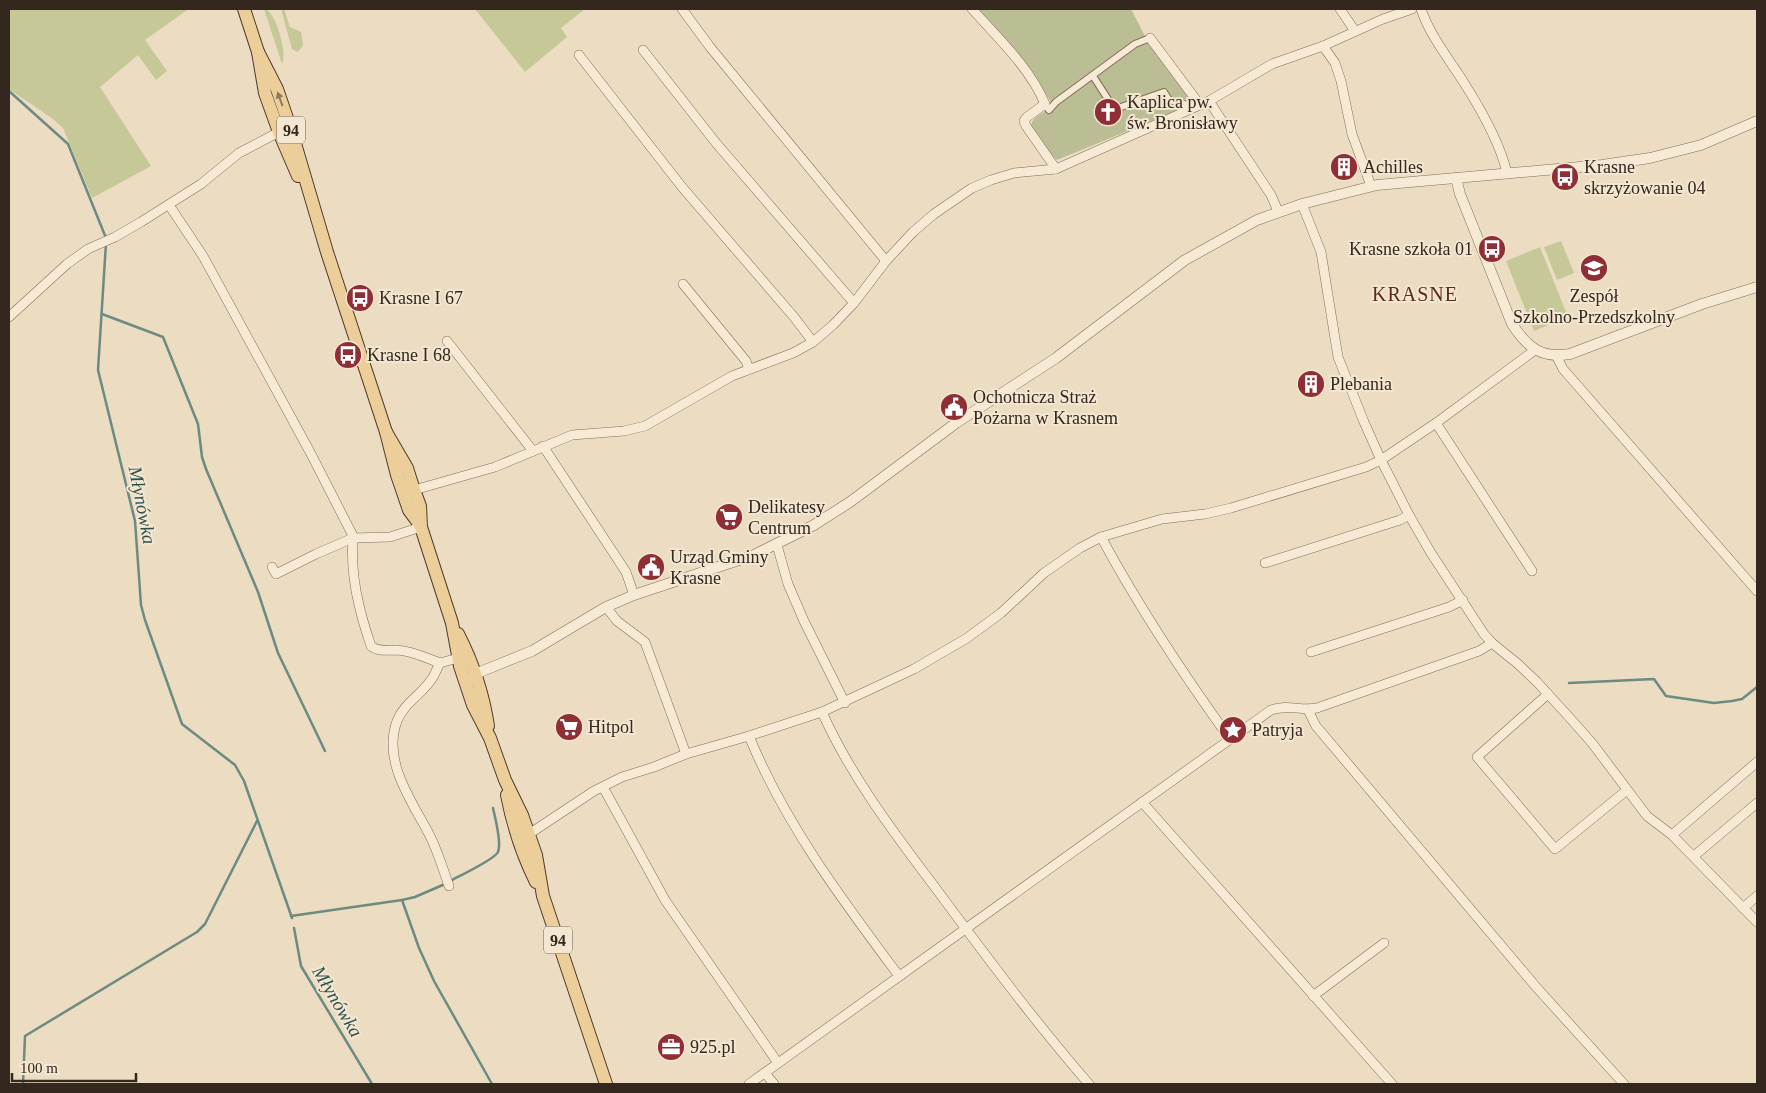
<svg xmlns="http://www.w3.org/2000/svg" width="1766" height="1093" font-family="Georgia,serif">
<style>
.green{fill:#c6c897}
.cemetery{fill:#bbbd95}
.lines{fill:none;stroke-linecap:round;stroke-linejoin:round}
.stream{stroke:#6c8b81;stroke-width:2.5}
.pedestrian-casing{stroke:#836e5a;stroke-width:8}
.minor-casing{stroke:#836e5a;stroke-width:10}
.tertiary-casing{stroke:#836e5a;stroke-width:11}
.primary-casing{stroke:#513c2e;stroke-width:14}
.pedestrian{stroke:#f6ead4;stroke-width:6}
.minor{stroke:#f6ead4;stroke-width:9}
.tertiary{stroke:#f6ead4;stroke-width:10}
.primary{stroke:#ecce9b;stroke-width:12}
.oneway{fill:#907a5c}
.labels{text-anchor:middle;stroke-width:4;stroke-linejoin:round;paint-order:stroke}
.shield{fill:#f3e7d1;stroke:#6d6154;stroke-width:1}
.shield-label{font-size:16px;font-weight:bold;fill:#34271e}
.poi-label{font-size:18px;fill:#34271e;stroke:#f3e7d1;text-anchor:start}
.water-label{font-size:19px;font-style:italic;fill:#2e534e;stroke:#f3e7d1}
.quarter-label{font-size:20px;letter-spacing:1px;fill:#5e2920;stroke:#f3e7d1}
</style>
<rect width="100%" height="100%" fill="#ebdcc2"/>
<g class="green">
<polygon points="9,9 186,9 187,10 145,40 167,71 156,80 138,55 100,87 151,166 92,198 63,128 53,119 9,89"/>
<path d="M264 9H267C269 12 272 15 274 19 279 28 287 56 282 64Z"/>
<polygon points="281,9 284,9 290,27 301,32 303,45 298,52 292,49"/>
<polygon points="475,9 585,9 561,28 567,37 525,72"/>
<polygon points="1561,241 1574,273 1557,280 1544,247"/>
<polygon points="1540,247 1568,317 1534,331 1506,261"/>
</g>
<path class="cemetery" d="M976 9H1131L1148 42 1191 99 1181 109 1057 160 1051 155 1031 128C1031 114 1047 115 1052 103L1025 66Z"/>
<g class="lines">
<g class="stream">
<polyline points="9,91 68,144 106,238"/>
<polyline points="106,243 98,370 135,521 141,605 145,620 182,724 235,765 244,781 292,918"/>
<polyline points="102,314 163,337 198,424 202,457 206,469 258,592 278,653 325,751"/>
<polyline points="1569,683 1654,679 1666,696 1714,703 1732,701 1742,699 1757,687"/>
<path d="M450 881C459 876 494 860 498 852 502 842 495 818 493 808"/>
<polyline points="402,900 415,897 445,884"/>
<polyline points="291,916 402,900 419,948 434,981 492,1084"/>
<polyline points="294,928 301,966 372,1084"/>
<polyline points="23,1084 25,1036 197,932 205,924 257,821"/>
</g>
<defs>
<g id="pedestrian">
<polyline points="1093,76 1111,104 1116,107 1121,107 1164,92 1169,100 1195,107"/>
<polyline points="1045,104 1049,110 1056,102 1135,44 1150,38"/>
</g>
<g id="minor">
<polyline points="682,9 710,47 886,261"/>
<path d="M972 9C998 38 1030 68 1045 104L1027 117 1024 121 1026 126 1056 169"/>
<polyline points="1340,9 1355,31"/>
<path d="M1421 9C1431 38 1450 60 1466 86 1483 113 1500 143 1507 173"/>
<polyline points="1150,38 1200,105"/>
<polyline points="1323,46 1335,63 1341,81 1352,134 1371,186"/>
<polyline points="643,50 716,143 854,303"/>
<polyline points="579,55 682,187 794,317 813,342"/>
<polyline points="1209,101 1271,195 1278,211"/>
<polyline points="1302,204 1321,252 1338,357 1364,422 1381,460 1409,515 1431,553 1484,634 1492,643 1518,664 1537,682 1569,717 1592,743 1647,816 1672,835 1757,922"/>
<polyline points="169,205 203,256 310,452 352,534 353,538 390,537 421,527"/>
<polyline points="683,284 746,361 749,369"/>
<polyline points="9,317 67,264 88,249 115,237 141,222 201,184 239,153 279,132"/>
<polyline points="447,341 533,451"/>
<polyline points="1557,357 1563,369 1757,591"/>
<polyline points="1436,423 1532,571"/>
<polyline points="543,446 626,572 634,595"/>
<polyline points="411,494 414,490 495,467 572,435 624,431 645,426 732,376 793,353 813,342 833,325 854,303 886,261 913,232 934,214 972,188 991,180 1014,173 1056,169 1209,101 1272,64 1323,46 1383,19 1412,9"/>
<path d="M1101 537C1139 607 1183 674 1230 739"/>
<polyline points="777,545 788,584 804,621 845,703"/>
<polyline points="1265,563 1400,520 1409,515"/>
<path d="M272 567 276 574 316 554 353 538C350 575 359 611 371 646 378 652 388 650 397 650 413 651 426 658 440 663"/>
<polyline points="606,607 617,621 645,642 686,754"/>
<polyline points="1311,652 1449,607 1463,600"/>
<polyline points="1548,694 1477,757 1555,849 1627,790"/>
<polyline points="1308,710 1316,726 1537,988 1624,1084"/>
<path d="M822 712C851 777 895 834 937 890 986 956 1035 1022 1089 1084"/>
<path d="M749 736C785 824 843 901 899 976"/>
<polyline points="603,787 665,900 778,1063"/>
<polyline points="1142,802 1392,1084"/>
<polyline points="1672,835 1757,762"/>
<polyline points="527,839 529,834 594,791 622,777 654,767 686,754 749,736 822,712 914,669 967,638 1001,613 1044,573 1080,548 1101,537 1162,519 1205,514 1231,508 1366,467 1381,460 1436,423 1535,350"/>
<polyline points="1694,856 1757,803"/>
<path d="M449 886C443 869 438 852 430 836 412 801 382 762 397 721 404 703 421 695 431 680 435 675 437 668 440 663L458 658"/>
<polyline points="1743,908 1757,896"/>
<polyline points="1313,996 1384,943"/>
<polyline points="765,1073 774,1084"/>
<path d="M749 1084 1271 710C1288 704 1300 711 1317 708L1479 651 1492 643"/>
</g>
<g id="tertiary">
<path d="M1456 178 1460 194 1512 324C1527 347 1541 359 1570 354L1702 304 1757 287"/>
<polyline points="473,679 475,674 532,651 606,607 634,595 754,555 814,525 850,502 956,423 1056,358 1185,260 1257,220 1302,204 1377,185 1602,165 1650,158 1701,145 1757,121"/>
</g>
<g id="primary">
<polyline points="244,9 258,52 265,93 279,132 298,176"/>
<polyline points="258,52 277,89 291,130 327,252 386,432 397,475 409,510 420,525"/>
<polyline points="386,432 407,468 414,490 420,506 421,527 452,623 460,666 473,705 490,738 505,780 522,815 536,855 543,896 606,1084"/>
<path d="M458 634C473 663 483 693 488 726"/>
<path d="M507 795C513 826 522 854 536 882"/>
</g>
</defs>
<use href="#pedestrian" class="pedestrian-casing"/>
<use href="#minor" class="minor-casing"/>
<use href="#tertiary" class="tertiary-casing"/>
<use href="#primary" class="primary-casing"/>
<use href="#pedestrian" class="pedestrian"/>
<use href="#minor" class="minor"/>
<use href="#tertiary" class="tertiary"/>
<use href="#primary" class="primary"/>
</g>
<defs><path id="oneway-solid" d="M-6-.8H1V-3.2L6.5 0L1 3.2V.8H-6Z" transform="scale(1.25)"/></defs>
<use class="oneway" href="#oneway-solid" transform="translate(280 99) rotate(-110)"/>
<defs>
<symbol id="church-disc" viewBox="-11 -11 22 22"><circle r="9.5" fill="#8f2e35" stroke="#f3e7d1"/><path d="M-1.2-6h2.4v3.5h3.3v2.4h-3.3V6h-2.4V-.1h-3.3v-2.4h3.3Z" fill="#fff"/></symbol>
<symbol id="building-disc" viewBox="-11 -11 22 22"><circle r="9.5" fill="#8f2e35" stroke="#f3e7d1"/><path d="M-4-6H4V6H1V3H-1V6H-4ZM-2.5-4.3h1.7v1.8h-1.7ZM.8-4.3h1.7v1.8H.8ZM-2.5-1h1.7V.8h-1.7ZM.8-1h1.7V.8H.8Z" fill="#fff"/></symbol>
<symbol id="bus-disc" viewBox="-11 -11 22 22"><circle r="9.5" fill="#8f2e35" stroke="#f3e7d1"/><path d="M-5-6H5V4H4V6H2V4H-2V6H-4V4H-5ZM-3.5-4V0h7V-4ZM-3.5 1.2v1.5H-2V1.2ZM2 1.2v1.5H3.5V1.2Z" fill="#fff"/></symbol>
<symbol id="school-disc" viewBox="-11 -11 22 22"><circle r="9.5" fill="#8f2e35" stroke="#f3e7d1"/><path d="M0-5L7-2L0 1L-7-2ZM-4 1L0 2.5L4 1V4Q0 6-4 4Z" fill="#fff"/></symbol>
<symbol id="civic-disc" viewBox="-11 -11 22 22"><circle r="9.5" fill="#8f2e35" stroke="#f3e7d1"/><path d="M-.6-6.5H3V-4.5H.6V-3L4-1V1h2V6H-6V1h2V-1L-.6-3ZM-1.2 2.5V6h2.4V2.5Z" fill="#fff"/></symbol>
<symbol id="supermarket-disc" viewBox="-11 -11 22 22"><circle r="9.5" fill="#8f2e35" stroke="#f3e7d1"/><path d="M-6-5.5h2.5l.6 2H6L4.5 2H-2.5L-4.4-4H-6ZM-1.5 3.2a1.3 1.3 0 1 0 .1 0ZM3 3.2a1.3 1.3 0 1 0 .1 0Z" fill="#fff"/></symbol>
<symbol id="sight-disc" viewBox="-11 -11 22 22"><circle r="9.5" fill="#8f2e35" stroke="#f3e7d1"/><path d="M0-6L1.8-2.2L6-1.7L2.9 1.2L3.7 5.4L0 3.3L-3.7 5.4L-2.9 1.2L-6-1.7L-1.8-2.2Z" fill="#fff"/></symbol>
<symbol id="office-disc" viewBox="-11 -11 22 22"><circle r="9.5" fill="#8f2e35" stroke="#f3e7d1"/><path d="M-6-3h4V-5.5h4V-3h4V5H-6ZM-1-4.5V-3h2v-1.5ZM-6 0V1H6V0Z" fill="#fff"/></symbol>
</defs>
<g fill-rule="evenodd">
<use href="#church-disc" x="1092" y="96" width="32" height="32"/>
<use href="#building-disc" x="1328" y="151" width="32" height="32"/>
<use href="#bus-disc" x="1549" y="161" width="32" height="32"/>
<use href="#bus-disc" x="1476" y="233" width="32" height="32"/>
<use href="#school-disc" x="1578" y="252" width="32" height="32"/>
<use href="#bus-disc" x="344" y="282" width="32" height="32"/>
<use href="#bus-disc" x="332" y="339" width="32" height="32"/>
<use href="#building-disc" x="1295" y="368" width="32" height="32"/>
<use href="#civic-disc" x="938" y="391" width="32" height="32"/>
<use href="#supermarket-disc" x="713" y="501" width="32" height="32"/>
<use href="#civic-disc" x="635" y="551" width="32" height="32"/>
<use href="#supermarket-disc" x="553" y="711" width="32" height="32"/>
<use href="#sight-disc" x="1217" y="714" width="32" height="32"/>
<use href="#office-disc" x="655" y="1031" width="32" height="32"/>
</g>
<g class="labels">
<g class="shield">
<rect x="277" y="116.5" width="28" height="27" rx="4"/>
<rect x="544" y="926.5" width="28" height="27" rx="4"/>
</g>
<g class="shield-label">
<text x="291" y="136">94</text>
<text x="558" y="946">94</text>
</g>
<g class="poi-label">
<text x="1127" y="108">Kaplica pw.<tspan x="1127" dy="21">św. Bronisławy</tspan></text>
<text x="1363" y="173">Achilles</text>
<text x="1584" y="173">Krasne<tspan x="1584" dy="21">skrzyżowanie 04</tspan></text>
<text x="1473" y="255" text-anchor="end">Krasne szkoła 01</text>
<text x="1594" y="302" text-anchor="middle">Zespół<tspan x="1594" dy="21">Szkolno-Przedszkolny</tspan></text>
<text x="379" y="304">Krasne I 67</text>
<text x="367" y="361">Krasne I 68</text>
<text x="1330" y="390">Plebania</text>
<text x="973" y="403">Ochotnicza Straż<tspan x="973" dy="21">Pożarna w Krasnem</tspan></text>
<text x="748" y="513">Delikatesy<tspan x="748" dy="21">Centrum</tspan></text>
<text x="670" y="563">Urząd Gminy<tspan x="670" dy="21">Krasne</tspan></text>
<text x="588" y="733">Hitpol</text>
<text x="1252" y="736">Patryja</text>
<text x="690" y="1053">925.pl</text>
</g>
<g class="water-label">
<text transform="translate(143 505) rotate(79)" y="7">Młynówka</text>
<text transform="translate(338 1001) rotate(59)" y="7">Młynówka</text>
</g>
<g class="quarter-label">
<text x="1415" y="301">KRASNE</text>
</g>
</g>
<rect width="1766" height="1093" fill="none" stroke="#34271e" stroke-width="20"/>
<path d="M12 1073v8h124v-8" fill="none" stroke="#34271e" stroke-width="2.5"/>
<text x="20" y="1073" font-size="15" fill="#34271e" stroke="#f3e7d1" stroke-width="4" paint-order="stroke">100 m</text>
</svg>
